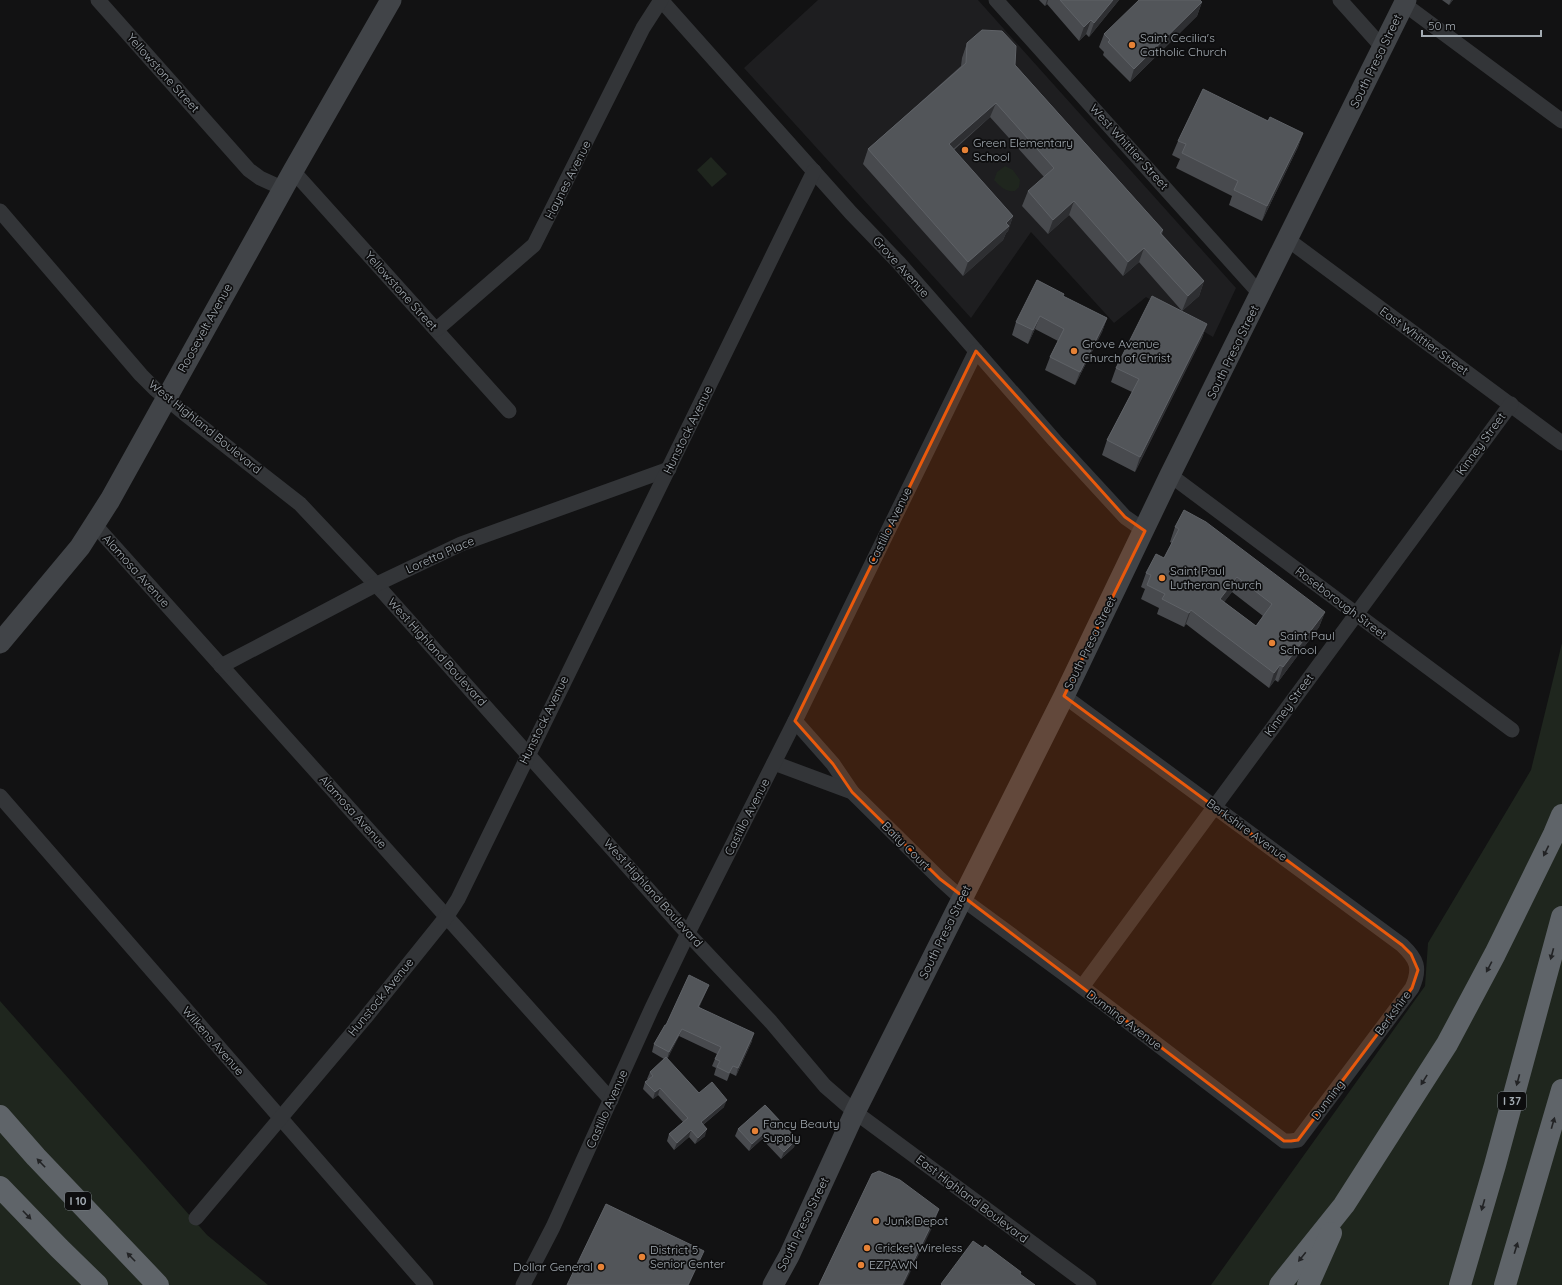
<svg xmlns="http://www.w3.org/2000/svg" width="1562" height="1285" font-family="Quicksand,sans-serif">
<style>
.built{fill:#1e1e20}
.green{fill:#1f261e}
.lines{fill:none;stroke-linecap:round;stroke-linejoin:round}
.street{stroke:#333538;stroke-width:15}
.secondary{stroke:#414448;stroke-width:21}
.highway{stroke:#5f6469;stroke-width:22}
.wall{fill:#484a4e;fill-rule:evenodd}
.shaded-wall{fill:#2e2f32}
.building{fill:#525559;stroke:#5f6267;fill-rule:evenodd}
.oneway{fill:#222325}
.marked{fill:#e8590c;fill-opacity:0.2;stroke:#e8590c;stroke-width:3;stroke-linejoin:round}
.poi-dot{fill:#e68236;stroke:#0d0d0e;stroke-width:1.5}
.labels{text-anchor:middle;stroke-width:3.5;stroke-linejoin:round;paint-order:stroke}
.shield{fill:#0d0d0e;stroke:#777c82;stroke-width:1}
.shield-label{font-size:11px;font-weight:bold;fill:#a4acb3}
.poi-label{font-size:12px;fill:#a4acb3;stroke:#0d0d0e;text-anchor:start}
.street-label{font-size:12px;fill:#a4acb3;stroke:#0d0d0e}
</style>
<rect width="100%" height="100%" fill="#121213"/>
<polygon class="built" points="818,0 978,0 1236,288 1213,337 1146,297 1114,323 1031,232 971,318 744,68"/>
<g class="green">
<polygon points="711,157 727,174 712,187 697,170"/>
<path d="M1005 166 1013 170 1020 180 1019 187 1015 191C1005 192 1001 187 994 180L997 172Z"/>
<polygon points="1562,643 1562,1285 1211,1285 1425,986 1428,943 1531,770"/>
<polygon points="0,1001 207,1235 268,1285 0,1285"/>
</g>
<g class="lines">
<g class="street">
<polyline points="98,0 249,170 260,178 284,189"/>
<polyline points="661,0 851,213 899,263 1055,441 1125,517 1145,531"/>
<polyline points="996,0 1261,295"/>
<polyline points="1340,0 1383,48"/>
<polyline points="1404,4 1562,121"/>
<polyline points="293,171 509,411"/>
<polyline points="0,211 141,375 155,389 184,413 300,504 384,593 679,924 771,1022 825,1086 855,1112 1089,1285"/>
<polyline points="1287,239 1562,443"/>
<polyline points="437,329 534,245 643,28 661,0"/>
<polyline points="1170,475 1512,730"/>
<polyline points="94,524 611,1100"/>
<polyline points="221,666 377,584 461,544 669,469"/>
<polyline points="795,721 833,764 852,792"/>
<path d="M774 763 852 792 940 879 961 898 1082 987 1284 1141H1291L1298 1140 1412 988C1421 968 1417 959 1402 945L1064 696"/>
<polyline points="0,796 426,1285"/>
<polyline points="1082,987 1511,404"/>
<path d="M196 1218 365 1018 447 916 458 899C575 655 696 413 814 171"/>
<polyline points="523,1285 553,1227 651,1010 688,933 795,721 976,351"/>
</g>
<g class="secondary">
<polyline points="0,643 80,547 110,500 293,171 391,0"/>
<polyline points="773,1285 789,1256 855,1112 1064,696 1170,475 1406,0"/>
</g>
<g class="highway">
<polyline points="0,1116 36,1157 158,1285"/>
<polyline points="0,1187 59,1248 97,1285"/>
<polyline points="1280,1285 1344,1205 1447,1044 1495,954 1554,834 1562,815"/>
<polyline points="1308,1285 1331,1233"/>
<polyline points="1460,1285 1495,1165 1562,917"/>
<polyline points="1505,1285 1562,1090"/>
</g>
</g>
<g class="wall">
<polygon points="1039,0 1119,0 1089,37 1086,34 1079,41 1047,4 1045,6"/>
<polygon points="1442,0 1453,0 1449,5"/>
<polygon points="1202,2 1197,16 1130,82 1103,55 1104,52 1099,47 1104,34"/>
<polygon points="967,43 1015,65 1163,230 1162,234 1204,281 1199,296 1182,311 1139,262 1123,276 1069,215 1048,234 1022,206 1028,191 1044,177 990,117 954,150 1013,216 1008,231 1006,233 1003,240 963,276 863,164 868,149 961,66 962,58"/>
<polygon points="1268,121 1303,133 1298,147 1262,221 1229,205 1232,196 1176,168 1180,159 1172,155 1178,141"/>
<polygon points="1063,297 1107,318 1102,332 1075,385 1045,370 1050,357 1058,341 1035,329 1028,344 1012,335 1016,322"/>
<polygon points="1207,324 1202,338 1135,472 1102,455 1107,440 1132,392 1111,382 1116,368"/>
<path d="M1175 527 1325 612 1319 627 1278 682 1275 680 1269 688 1186 624 1184 627 1157 614 1159 608 1141 599 1145 589 1141 587 1146 573 1164 558 1172 543 1170 542ZM1232 592 1263 616 1256 626 1224 602Z"/>
<polygon points="709,985 699,1007 752,1041 736,1076 730,1073 727,1081 714,1075 716,1068 712,1066 717,1054 679,1036 667,1059 699,1093 724,1107 703,1125 705,1136 695,1144 689,1137 674,1150 667,1141 669,1134 683,1122 658,1095 653,1099 643,1089 645,1082 648,1080 647,1079 650,1072 664,1059 652,1052 654,1044 666,1025"/>
<polygon points="765,1105 797,1139 794,1147 781,1159 762,1139 749,1151 735,1136 738,1129"/>
</g>
<g class="shaded-wall">
<polygon points="1047,0 1048,0 1047,4 1045,6"/>
<polygon points="1113,0 1119,0 1089,37 1094,23"/>
<polygon points="1451,0 1453,0 1449,5"/>
<polygon points="1202,2 1197,16 1130,82 1134,69"/>
<polygon points="1091,20 1086,34 1079,41 1084,27"/>
<polygon points="996,103 990,117 943,158 949,144"/>
<polygon points="1303,133 1298,147 1262,221 1267,206"/>
<polygon points="1074,201 1069,215 1048,234 1053,220"/>
<polygon points="1013,216 1008,231 1006,233 1003,240 963,276 968,262"/>
<polygon points="1144,248 1139,262 1123,276 1128,262"/>
<polygon points="1204,281 1199,296 1182,311 1188,296"/>
<polygon points="1040,316 1035,329 1028,344 1033,330"/>
<polygon points="1107,318 1102,332 1075,385 1080,372"/>
<polygon points="1207,324 1202,338 1135,472 1140,457"/>
<polygon points="1237,577 1232,592 1215,614 1220,599"/>
<polygon points="1191,610 1186,624 1184,627 1189,613"/>
<polygon points="1325,612 1319,627 1278,682 1283,667"/>
<polygon points="1280,665 1275,680 1269,688 1274,673"/>
<polygon points="709,985 706,992 696,1015 698,1007"/>
<polygon points="682,1029 679,1036 667,1060 669,1052"/>
<polygon points="754,1033 752,1041 736,1076 738,1068"/>
<polygon points="660,1088 658,1095 653,1099 655,1092"/>
<polygon points="727,1100 724,1107 698,1129 701,1122"/>
<polygon points="707,1129 705,1136 695,1144 698,1138"/>
<polygon points="691,1130 689,1137 674,1150 677,1143"/>
<polygon points="765,1132 762,1139 749,1151 752,1144"/>
<polygon points="797,1139 794,1147 781,1159 784,1152"/>
<polygon points="939,1209 934,1224 904,1285 902,1285"/>
<polygon points="704,1251 698,1265 689,1285 688,1285"/>
</g>
<g class="building">
<polygon points="1060,0 1113,0 1094,23 1091,20 1084,27"/>
<polygon points="1139,0 1200,0 1202,2 1134,69 1108,42 1110,40 1104,34"/>
<polygon points="982,30 1002,31 1016,46 1015,65 1163,230 1160,233 1204,281 1188,296 1144,248 1128,262 1074,201 1053,220 1028,191 1054,168 996,103 949,144 1013,216 1006,223 1009,226 968,262 868,149 966,63 967,43"/>
<polygon points="1203,89 1268,121 1270,117 1303,133 1267,206 1234,190 1238,181 1182,153 1186,144 1178,141"/>
<polygon points="1037,280 1064,294 1063,296 1107,318 1080,372 1050,357 1064,329 1040,316 1033,330 1016,322"/>
<polygon points="1152,296 1207,324 1140,457 1107,440 1139,379 1116,368"/>
<path d="M1184 510 1206 522 1325 612 1283 667 1280 665 1274 673 1191 610 1189 613 1162 599 1165 594 1147 585 1151 575 1146 573 1156 554 1164 558 1179 529 1175 527ZM1237 577 1272 604 1256 626 1220 599Z"/>
<polygon points="689,975 709,985 698,1007 754,1033 738,1068 733,1066 729,1073 717,1067 720,1061 715,1059 721,1047 682,1029 669,1052 654,1044 665,1025 666,1025"/>
<polygon points="666,1057 699,1093 712,1082 727,1100 701,1122 707,1129 698,1138 691,1130 677,1143 669,1134 688,1118 660,1088 655,1092 645,1082 653,1076 650,1072"/>
<polygon points="765,1105 797,1139 784,1152 765,1132 752,1144 738,1129"/>
<polygon points="879,1171 900,1180 939,1209 902,1285 819,1285 872,1174"/>
<polygon points="606,1204 704,1251 688,1285 567,1285"/>
<polygon points="973,1241 983,1248 985,1245 1021,1272 1020,1274 1035,1285 942,1285 941,1284"/>
</g>
<defs><path id="oneway-solid" d="M-6-.8H1V-3.2L6.5 0L1 3.2V.8H-6Z"/></defs>
<g class="oneway">
<use href="#oneway-solid" transform="translate(1546 851) rotate(116)"/>
<use href="#oneway-solid" transform="translate(1552 954) rotate(105)"/>
<use href="#oneway-solid" transform="translate(1489 967) rotate(118)"/>
<use href="#oneway-solid" transform="translate(1424 1080) rotate(122)"/>
<use href="#oneway-solid" transform="translate(1518 1080) rotate(105)"/>
<use href="#oneway-solid" transform="translate(1553 1123) rotate(-74)"/>
<use href="#oneway-solid" transform="translate(41 1163) rotate(-134)"/>
<use href="#oneway-solid" transform="translate(1483 1205) rotate(106)"/>
<use href="#oneway-solid" transform="translate(27 1215) rotate(46)"/>
<use href="#oneway-solid" transform="translate(1516 1248) rotate(-73)"/>
<use href="#oneway-solid" transform="translate(131 1257) rotate(-134)"/>
<use href="#oneway-solid" transform="translate(1302 1257) rotate(129)"/>
</g>
<path class="marked" d="M976 351 1125 517 1145 531 1064 696 1402 945 1411 954 1418 970 1412 988 1298 1140 1291 1141H1284L940 879 852 792 833 764 795 721Z"/>
<g class="poi-dot">
<circle cx="1132" cy="45" r="4"/>
<circle cx="965" cy="150" r="4"/>
<circle cx="1074" cy="351" r="4"/>
<circle cx="1162" cy="578" r="4"/>
<circle cx="1272" cy="643" r="4"/>
<circle cx="755" cy="1131" r="4"/>
<circle cx="876" cy="1221" r="4"/>
<circle cx="867" cy="1248" r="4"/>
<circle cx="642" cy="1257" r="4"/>
<circle cx="861" cy="1265" r="4"/>
<circle cx="601" cy="1267" r="4"/>
</g>
<g class="labels">
<g class="shield">
<rect x="1498" y="1092" width="28" height="18" rx="3"/>
<rect x="65" y="1192" width="26" height="18" rx="3"/>
</g>
<g class="shield-label">
<text x="1512" y="1105">I 37</text>
<text x="78" y="1205">I 10</text>
</g>
<g class="poi-label">
<text x="1140" y="42">Saint Cecilia's<tspan x="1140" dy="14">Catholic Church</tspan></text>
<text x="973" y="147">Green Elementary<tspan x="973" dy="14">School</tspan></text>
<text x="1082" y="348">Grove Avenue<tspan x="1082" dy="14">Church of Christ</tspan></text>
<text x="1170" y="575">Saint Paul<tspan x="1170" dy="14">Lutheran Church</tspan></text>
<text x="1280" y="640">Saint Paul<tspan x="1280" dy="14">School</tspan></text>
<text x="763" y="1128">Fancy Beauty<tspan x="763" dy="14">Supply</tspan></text>
<text x="884" y="1225">Junk Depot</text>
<text x="875" y="1252">Cricket Wireless</text>
<text x="650" y="1254">District 5<tspan x="650" dy="14">Senior Center</tspan></text>
<text x="869" y="1269">EZPAWN</text>
<text x="593" y="1271" text-anchor="end">Dollar General</text>
</g>
<g class="street-label">
<text transform="translate(1376 61) rotate(-64)" y="4">South Presa Street</text>
<text transform="translate(163 73) rotate(48)" y="4">Yellowstone Street</text>
<text transform="translate(1129 147) rotate(48)" y="4">West Whittier Street</text>
<text transform="translate(568 180) rotate(-63)" y="4">Haynes Avenue</text>
<text transform="translate(901 267) rotate(48)" y="4">Grove Avenue</text>
<text transform="translate(401 291) rotate(48)" y="4">Yellowstone Street</text>
<text transform="translate(205 328) rotate(-61)" y="4">Roosevelt Avenue</text>
<text transform="translate(1424 341) rotate(36)" y="4">East Whittier Street</text>
<text transform="translate(1233 352) rotate(-64)" y="4">South Presa Street</text>
<text transform="translate(205 427) rotate(39)" y="4">West Highland Boulevard</text>
<text transform="translate(688 430) rotate(-64)" y="4">Hunstock Avenue</text>
<text transform="translate(1481 444) rotate(-54)" y="4">Kinney Street</text>
<text transform="translate(890 526) rotate(-64)" y="4">Castillo Avenue</text>
<text transform="translate(440 555) rotate(-24)" y="4">Loretta Place</text>
<text transform="translate(136 571) rotate(48)" y="4">Alamosa Avenue</text>
<text transform="translate(1341 603) rotate(37)" y="4">Roseborough Street</text>
<text transform="translate(1090 643) rotate(-64)" y="4">South Presa Street</text>
<text transform="translate(437 652) rotate(48)" y="4">West Highland Boulevard</text>
<text transform="translate(1289 705) rotate(-54)" y="4">Kinney Street</text>
<text transform="translate(544 720) rotate(-64)" y="4">Hunstock Avenue</text>
<text transform="translate(353 812) rotate(48)" y="4">Alamosa Avenue</text>
<text transform="translate(747 817) rotate(-63)" y="4">Castillo Avenue</text>
<text transform="translate(1247 830) rotate(36)" y="4">Berkshire Avenue</text>
<text transform="translate(906 846) rotate(45)" y="4">Baity Court</text>
<text transform="translate(653 893) rotate(48)" y="4">West Highland Boulevard</text>
<text transform="translate(945 932) rotate(-64)" y="4">South Presa Street</text>
<text transform="translate(381 997) rotate(-51)" y="4">Hunstock Avenue</text>
<text transform="translate(1393 1013) rotate(-54)" y="4">Berkshire</text>
<text transform="translate(1124 1020) rotate(37)" y="4">Dunning Avenue</text>
<text transform="translate(213 1041) rotate(49)" y="4">Wilkens Avenue</text>
<text transform="translate(1328 1100) rotate(-53)" y="4">Dunning</text>
<text transform="translate(607 1109) rotate(-66)" y="4">Castillo Avenue</text>
<text transform="translate(972 1199) rotate(37)" y="4">East Highland Boulevard</text>
<text transform="translate(803 1224) rotate(-64)" y="4">South Presa Street</text>
</g>
</g>
<path d="M1422 30v6h119v-6" fill="none" stroke="#a4acb3" stroke-width="2"/>
<text x="1428" y="30" font-size="12" fill="#a4acb3" stroke="#0d0d0e" stroke-width="3" paint-order="stroke">50 m</text>
</svg>
